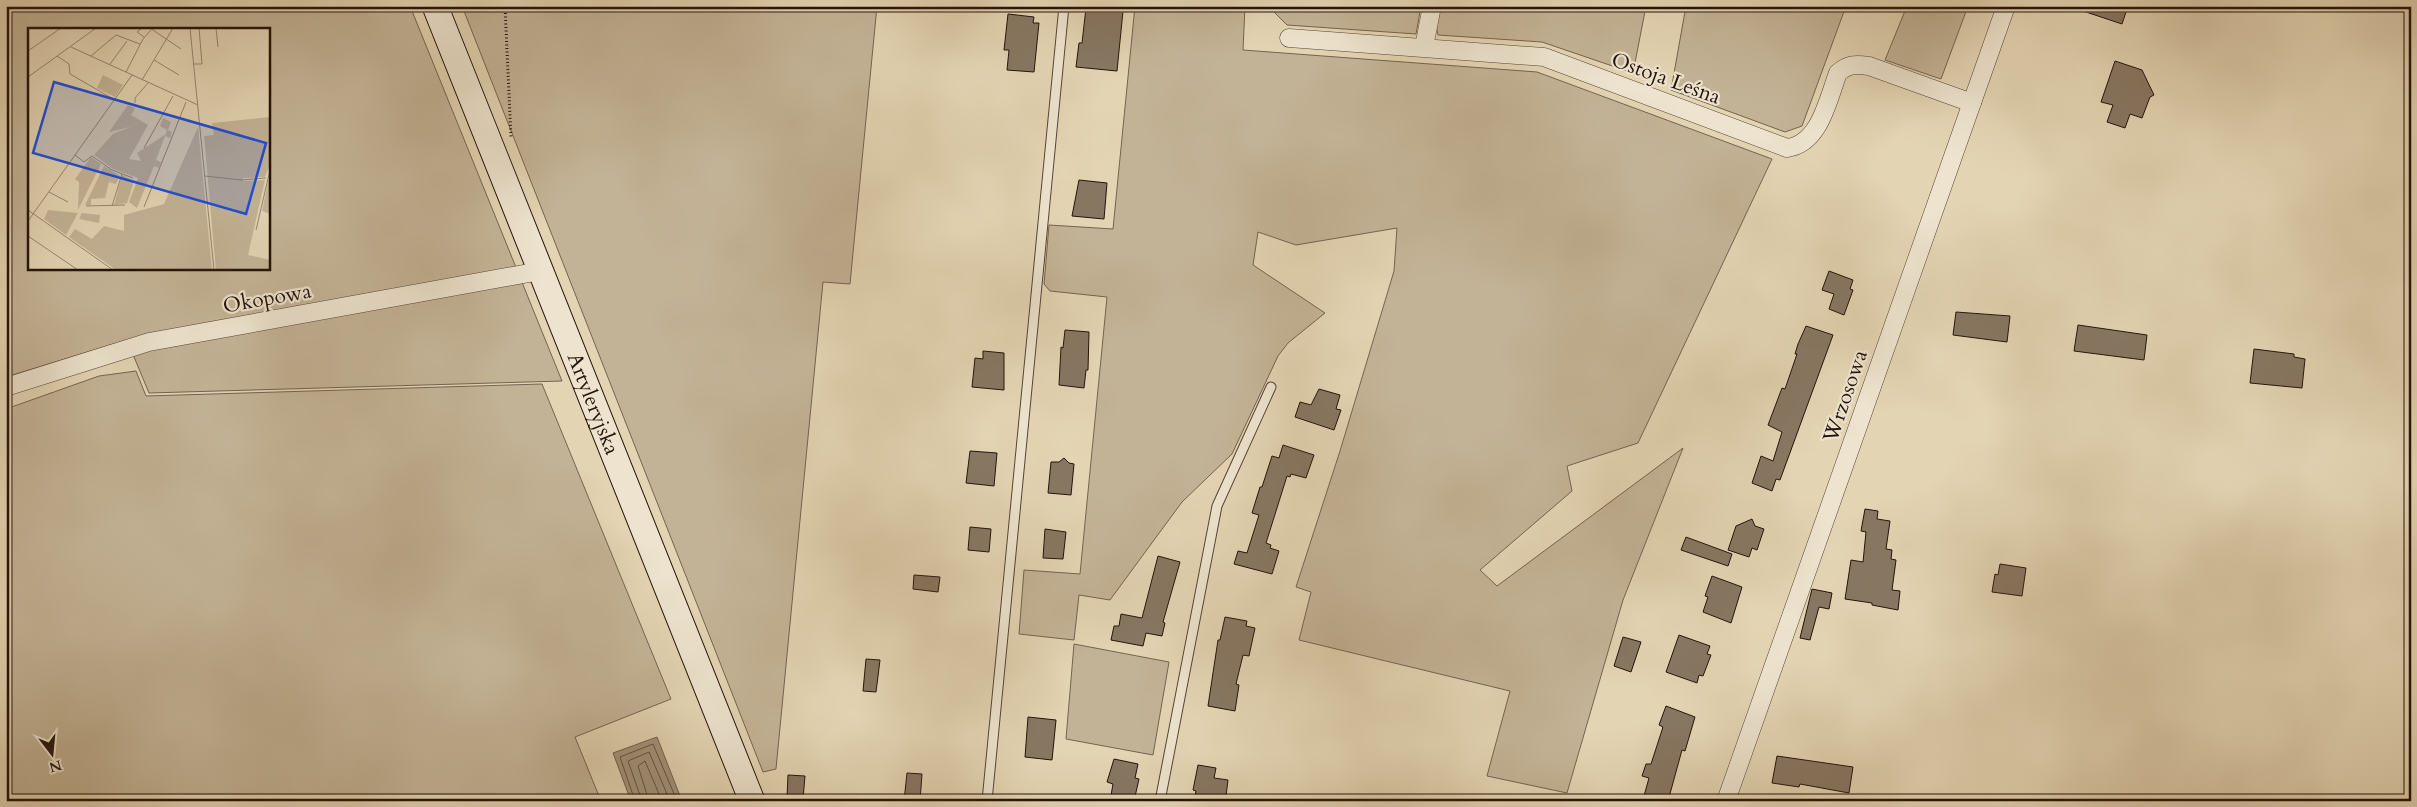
<svg xmlns="http://www.w3.org/2000/svg" width="2417" height="807" font-family="Cardo,serif">
<style>
.green{fill:#c3b396;stroke:#746350;fill-rule:evenodd}
.water{fill:#a2927a;stroke:#705f4d}
.lines{fill:none;stroke-linecap:round;stroke-linejoin:round}
.shore{stroke:#635242;stroke-width:1}
.building{fill:#877762;stroke:#24130a}
.lane-casing{stroke:#544334;stroke-width:11}
.street-casing{stroke:#544334;stroke-width:19}
.secondary-casing{stroke:#24130a;stroke-width:27}
.path{stroke:#24130a;stroke-width:3;stroke-dasharray:1 2.5;stroke-linecap:butt}
.lane{stroke:#ede3ce;stroke-width:9}
.street{stroke:#ede3ce;stroke-width:18}
.secondary{stroke:#ede3ce;stroke-width:25}
.labels{text-anchor:middle;stroke-width:4.5;stroke-linejoin:round;paint-order:stroke}
.street-label{font-size:21px;fill:#24130a;stroke:#ede3ce}
.inset-road{fill:none;stroke:#97876f;stroke-width:1}
.view{fill:#1d4ed8;fill-opacity:0.15;stroke:#1d4ed8;stroke-width:2.5}
.inset-edge{fill:none;stroke:#24130a;stroke-width:2.5}
</style>
<rect width="100%" height="100%" fill="#e3d4b3"/>
<filter id="stains"><feTurbulence type="fractalNoise" baseFrequency=".004" numOctaves="4"/><feColorMatrix values="0 0 0 0 .2 0 0 0 0 .09 0 0 0 0 .02 0 0 0 .5 -.17"/></filter>
<radialGradient id="worn" r=".72"><stop offset=".6" stop-color="#630" stop-opacity="0"/><stop offset="1" stop-color="#630" stop-opacity=".3"/></radialGradient>
<g class="green">
<path d="M6 6H410L562 381 149 393 127 340 6 377ZM29 29H269V269H29Z"/>
<polygon points="462,6 877,6 850,284 823,282 776,769 763,772"/>
<polygon points="1135,6 1245,6 1243,50 1537,72 1772,159 1638,443 1567,466 1572,491 1480,570 1497,586 1683,448 1623,600 1567,793 1487,776 1510,691 1299,640 1311,592 1296,587 1340,451 1394,271 1397,228 1296,245 1258,232 1253,265 1325,313 1288,343 1278,356 1232,454 1182,502 1110,600 1079,595 1074,640 1019,634 1024,570 1080,574 1107,297 1050,291 1044,284 1049,225 1113,229"/>
<polygon points="1271,6 1421,6 1416,34 1287,25 1271,9"/>
<polygon points="1438,6 1646,6 1633,73 1542,42 1438,35 1435,21"/>
<polygon points="1686,6 1846,6 1802,126 1785,132 1671,90"/>
<polygon points="1907,6 1968,6 1941,79 1885,60"/>
<polygon points="136,371 146,396 542,384 671,699 575,737 601,801 6,801 6,409 99,376"/>
<polygon points="1074,644 1169,662 1153,755 1066,739"/>
</g>
<polygon class="water" points="657,737 682,801 631,801 613,753"/>
<g class="lines">
<g class="shore">
<polyline points="635,801 620,757 653,744 677,801"/>
<polyline points="642,801 628,761 649,752 670,801"/>
<polyline points="649,801 638,766 645,761 662,801"/>
</g>
</g>
<g class="building">
<polygon points="2078,6 2128,6 2122,24 2077,9"/>
<polygon points="1086,8 1123,11 1117,71 1076,67 1079,43 1082,43"/>
<polygon points="1008,14 1034,17 1033,23 1039,23 1034,72 1007,70 1009,50 1004,50"/>
<polygon points="2115,61 2142,70 2154,95 2150,97 2142,118 2130,114 2125,128 2107,122 2113,105 2101,102"/>
<polygon points="1079,180 1107,183 1104,219 1072,216"/>
<polygon points="1829,271 1853,280 1850,289 1853,290 1844,315 1829,309 1834,294 1822,290"/>
<polygon points="1956,312 2010,316 2007,342 1953,335"/>
<polygon points="2078,325 2147,335 2144,360 2074,351"/>
<polygon points="1806,326 1833,335 1780,480 1776,479 1772,491 1752,483 1761,456 1773,461 1782,432 1768,425 1782,388 1785,389 1797,354 1795,354 1798,344"/>
<polygon points="1065,330 1089,332 1088,370 1086,370 1084,388 1059,385 1061,347 1063,348"/>
<polygon points="2254,349 2294,354 2294,357 2305,359 2302,388 2250,383"/>
<polygon points="983,351 1004,353 1004,390 972,387 975,358 983,359"/>
<polygon points="1319,389 1340,395 1336,409 1341,410 1334,430 1295,417 1300,402 1311,405"/>
<polygon points="1283,445 1314,455 1306,478 1291,474 1290,477 1287,476 1266,543 1271,545 1270,548 1279,551 1272,574 1234,564 1238,551 1247,553 1259,515 1252,513 1260,487 1262,487 1272,456 1279,458"/>
<polygon points="970,451 997,453 994,486 966,483"/>
<polygon points="1064,458 1069,463 1074,464 1071,495 1048,493 1051,462 1059,462"/>
<polygon points="1865,509 1878,511 1877,519 1890,521 1886,549 1892,550 1891,559 1896,560 1892,590 1900,591 1898,610 1872,605 1872,603 1845,599 1851,560 1863,562 1866,532 1861,531"/>
<polygon points="1752,519 1755,526 1764,529 1757,550 1752,548 1749,557 1728,550 1736,526"/>
<polygon points="970,527 991,529 989,552 968,550"/>
<polygon points="1045,529 1066,532 1063,559 1043,558"/>
<polygon points="1686,537 1732,554 1728,566 1681,550"/>
<polygon points="1158,556 1180,562 1163,622 1165,623 1162,636 1146,633 1143,646 1111,640 1114,626 1119,626 1121,614 1142,618"/>
<polygon points="2000,564 2026,568 2022,596 1992,592 1995,574 1998,575"/>
<polygon points="914,575 940,577 938,592 913,589"/>
<polygon points="1712,576 1742,587 1731,623 1703,612 1708,597 1705,596"/>
<polygon points="1812,589 1832,593 1829,609 1819,607 1810,640 1800,638"/>
<polygon points="1225,617 1247,621 1246,626 1255,628 1249,656 1243,655 1236,684 1239,685 1235,711 1208,706 1218,640 1220,640"/>
<polygon points="1679,635 1710,646 1707,654 1711,655 1703,676 1699,675 1697,683 1666,672"/>
<polygon points="1623,637 1641,642 1631,672 1614,666"/>
<polygon points="866,659 880,660 876,692 863,691"/>
<polygon points="1666,706 1695,717 1685,751 1682,750 1668,801 1661,801 1644,796 1649,778 1642,776 1646,764 1651,764 1663,727 1659,725"/>
<polygon points="1028,717 1056,720 1052,760 1025,757"/>
<polygon points="1777,756 1853,767 1849,793 1800,784 1799,787 1772,783"/>
<polygon points="1114,759 1138,764 1135,778 1139,779 1134,801 1110,801 1113,784 1107,782"/>
<polygon points="1198,765 1216,768 1214,778 1228,780 1226,796 1221,795 1220,801 1194,801 1196,791 1193,790"/>
<polygon points="907,773 922,774 920,801 904,801"/>
<polygon points="788,775 805,776 803,799 787,798"/>
</g>
<g class="lines">
<defs>
<g id="lane">
<polyline points="987,801 1064,6"/>
<polyline points="1160,801 1217,506 1271,387"/>
</g>
<g id="street">
<path d="M1289 38 1544 57 1787 148C1820 144 1828 99 1838 73 1848 64 1856 64 1869 66L1972 103"/>
<polyline points="1424,47 1432,6"/>
<polyline points="6,387 149,342 540,271"/>
<polyline points="1726,801 2006,6"/>
</g>
<g id="secondary">
<path id="s1" d="M435 6 752 801"/>
</g>
</defs>
<use href="#lane" class="lane-casing"/>
<use href="#street" class="street-casing"/>
<use href="#secondary" class="secondary-casing"/>
<polyline class="path" points="505,6 511,138"/>
<use href="#lane" class="lane"/>
<use href="#street" class="street"/>
<use href="#secondary" class="secondary"/>
</g>
<g class="labels">
<g class="street-label">
<text transform="translate(1666 78) rotate(20)" y="7">Ostoja Leśna</text>
<text transform="translate(267 298) rotate(-10)" y="7">Okopowa</text>
<text transform="translate(1845 396) rotate(-71)" y="7">Wrzosowa</text>
<text dy="7" stroke="none"><textPath href="#s1" startOffset="428">Artyleryjska</textPath></text>
</g>
</g>
<g transform="translate(28 28)">
<rect width="242" height="242" fill="#e3d4b3"/>
<path d="M75 47 95 57 87 69 69 60ZM100 77 107 80 103 87 120 97 101 131 113 133 109 125 138 106 139 102 132 98 135 90 143 94 140 102 144 104 142 110 137 108 128 132 133 134 131 140 126 138 109 180 101 174 110 150 85 141 66 127 85 106 102 99 81 104ZM242 89V136L237 149 215 150V153L237 152 220 227 242 232V242H188L176 108 186 107 184 95ZM170 99 184 242H88L41 209 47 201 64 211 76 198 96 203V187L136 176ZM63 129 73 136 50 182 51 154 47 151ZM76 138 92 148 88 156 81 154 77 170 63 171V177H57ZM94 147 106 153 99 175 86 177ZM241 150 243 151 242 186 234 183ZM20 182 50 185 38 207 16 191ZM54 185 72 187 71 195 51 191Z" fill="#c3b396"/>
<path class="inset-road" d="M114 0 109 4 116 9M122 0 153 21M162 0 186 242M188 0 190 19M43 19 170 77M0 23 33 0M29 28 41 36 42 46 87 72M63 28 88 7 112 16M126 32 151 47M82 36 99 13M166 36H174L171 0M98 44 115 11 123 2M0 49 68 0M114 52 145 0M107 75V70L120 55M116 120 145 68M47 127 56 134 64 128 84 142 105 150M177 148 213 152 238 150M21 164 40 174M58 178 97 177M84 178 94 146M116 179 158 74M0 182 85 242M0 193 104 47M228 202 243 138M0 208 50 242"/>
<path class="view" d="M26 54 238 115 218 186 5 125Z"/>
<rect width="242" height="242" class="inset-edge"/>
</g>
<rect width="2417" height="807" fill="none" stroke="#e3d4b3" stroke-width="25"/>
<rect x="8" y="8" width="2402" height="792" fill="none" stroke="#24130a" stroke-width="2.5"/>
<rect x="12" y="12" width="2392" height="782" fill="none" stroke="#24130a"/>
<g transform="translate(52 754) rotate(164)" stroke="#ede3ce" stroke-width="4" paint-order="stroke">
<path d="M0-4L9 19L0 12L-9 19Z" fill="#24130a"/>
<text y="-8" font-size="14" font-weight="bold" text-anchor="middle" fill="#24130a">N</text>
</g>
<rect width="100%" height="100%" filter="url(#stains)"/>
<rect width="100%" height="100%" fill="url(#worn)"/>
</svg>
